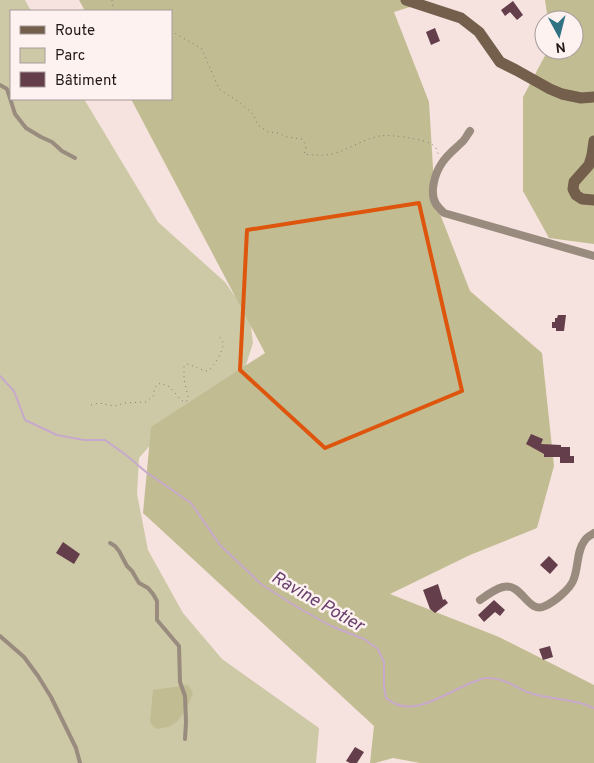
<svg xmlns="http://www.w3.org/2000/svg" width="594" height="763" font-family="Overpass,sans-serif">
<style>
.green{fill:#cdc9a6}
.forest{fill:#c2bc92}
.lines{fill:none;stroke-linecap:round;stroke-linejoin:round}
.stream{stroke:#c7a9cb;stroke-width:2}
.building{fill:#643e4b}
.path{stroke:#867a77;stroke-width:1;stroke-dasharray:1 4;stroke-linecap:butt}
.service{stroke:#998b7e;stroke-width:4}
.minor{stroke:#998b7e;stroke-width:8}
.secondary{stroke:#735f4c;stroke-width:11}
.marked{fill:none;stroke:#de560d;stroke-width:4;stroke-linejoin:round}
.labels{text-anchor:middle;stroke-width:5;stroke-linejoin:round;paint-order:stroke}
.water-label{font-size:18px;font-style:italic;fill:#683f6d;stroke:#fef2f0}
</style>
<rect width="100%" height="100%" fill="#f6e3df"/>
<polygon class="green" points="0,0 25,0 31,11 11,11 11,99 84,99 158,222 225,282 250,318 253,343 245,368 160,434 139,458 137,494 148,550 183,613 222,659 319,728 316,763 0,763"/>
<g class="forest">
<polygon points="79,0 424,0 426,2 394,12 429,102 435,201 470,291 542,353 554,466 537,528 470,555 390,594 499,637 594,685 594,763 420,763 393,758 375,763 370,763 374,726 143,513 151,427 265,353 131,99 171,99 171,11 85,11"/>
<polygon points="545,0 594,0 594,244 549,238 523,191 523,97 548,50 574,50 574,20 548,20"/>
<path d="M188 685 193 693C189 703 182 720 172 725 167 728 161 728 156 729L150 722 153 690Z"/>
</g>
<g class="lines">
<path class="stream" d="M0 376 14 391 25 420 57 435 84 440H105L126 455 146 472 191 503 220 545 261 584 297 607 331 626 364 639 378 649 384 662V686L386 698C389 700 392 703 396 704 419 715 454 688 476 681 479 680 483 678 487 678 503 677 516 688 530 693 551 700 574 698 594 708"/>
</g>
<g class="building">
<polygon points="513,1 523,15 517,20 510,12 505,16 501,10"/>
<polygon points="435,28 440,41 431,45 426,32"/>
<polygon points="558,315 566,315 564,331 556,331 556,328 552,328 552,322 555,322 555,318 557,318"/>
<polygon points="531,434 543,439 541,444 561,445 561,447 570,447 570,456 574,456 574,463 560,463 560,457 544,457 544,454 526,444"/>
<polygon points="63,542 80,554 74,564 56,553"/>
<polygon points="549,556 558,565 550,574 540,565"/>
<polygon points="438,584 443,600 445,599 448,603 435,613 430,609 423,590"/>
<polygon points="494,600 505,610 500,616 495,612 484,622 478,615"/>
<polygon points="550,646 553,657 543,660 539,649"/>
<polygon points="355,747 364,752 357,763 350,763 346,761"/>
</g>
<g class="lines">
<g class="path">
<polyline points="112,0 114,11"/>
<path d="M171 31 202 49 219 89 239 102 253 114 258 125 268 132 278 133 287 137 302 139C306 145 307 148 304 154 313 155 323 156 332 154 348 150 363 139 380 136 390 134 425 139 433 145 437 147 437 152 439 155"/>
<path d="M91 405 99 403 114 406 125 403 146 402 154 395V389L157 385 161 383 170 387 181 400 185 402 187 401 188 397 184 379V366L188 364 205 371C206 371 208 371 209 370 214 367 224 349 223 344 223 340 221 339 219 336"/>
</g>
<g class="service">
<polyline points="0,85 7,89 15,114 26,128 41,137 52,142 62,151 75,158"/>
<polyline points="110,543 115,546 119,551 127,566 132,571 139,583 148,588 153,594 157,601 157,620 179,646 180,682 185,696 186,722 185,739"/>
<polyline points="0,636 24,657 38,676 51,697 76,748 80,763"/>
</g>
<g class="minor">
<path d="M470 131C467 135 465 140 461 143 454 150 447 155 442 163 435 173 429 193 436 204 438 207 441 210 444 213L594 256"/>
<path d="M480 600C487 595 495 589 503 587 522 582 528 615 545 606 554 602 569 590 573 581 579 568 576 551 585 540 587 537 591 535 594 533"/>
</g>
<g class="secondary">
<polyline points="406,0 461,18 479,32 500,62 516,70 550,89 562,94 581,98 594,97"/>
<polyline points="594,141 592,155 589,165 574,182 573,189 576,195 582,199 594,200"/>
</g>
</g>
<path class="marked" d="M419 203 462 391 325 448 240 370 247 230Z"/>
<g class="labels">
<g class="water-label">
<text transform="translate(318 601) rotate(30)" y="6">Ravine Potier</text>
</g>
</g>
<rect x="10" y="10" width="162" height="90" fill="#fef2f0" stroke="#a59b9a"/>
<rect x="20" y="26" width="25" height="8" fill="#735f4c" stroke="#a59b9a"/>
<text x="55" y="35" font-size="15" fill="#201918">Route</text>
<rect x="20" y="48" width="25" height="15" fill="#cdc9a6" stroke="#a59b9a"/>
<text x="55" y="60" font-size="15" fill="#201918">Parc</text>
<rect x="20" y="72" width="25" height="15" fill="#643e4b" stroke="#a59b9a"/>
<text x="55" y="85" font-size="15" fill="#201918">Bâtiment</text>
<g transform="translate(559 35) rotate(173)"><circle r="24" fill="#fef2f0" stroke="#a59b9a"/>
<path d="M0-4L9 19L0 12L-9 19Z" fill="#307284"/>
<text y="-8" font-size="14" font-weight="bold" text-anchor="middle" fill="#201918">N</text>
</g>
</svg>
